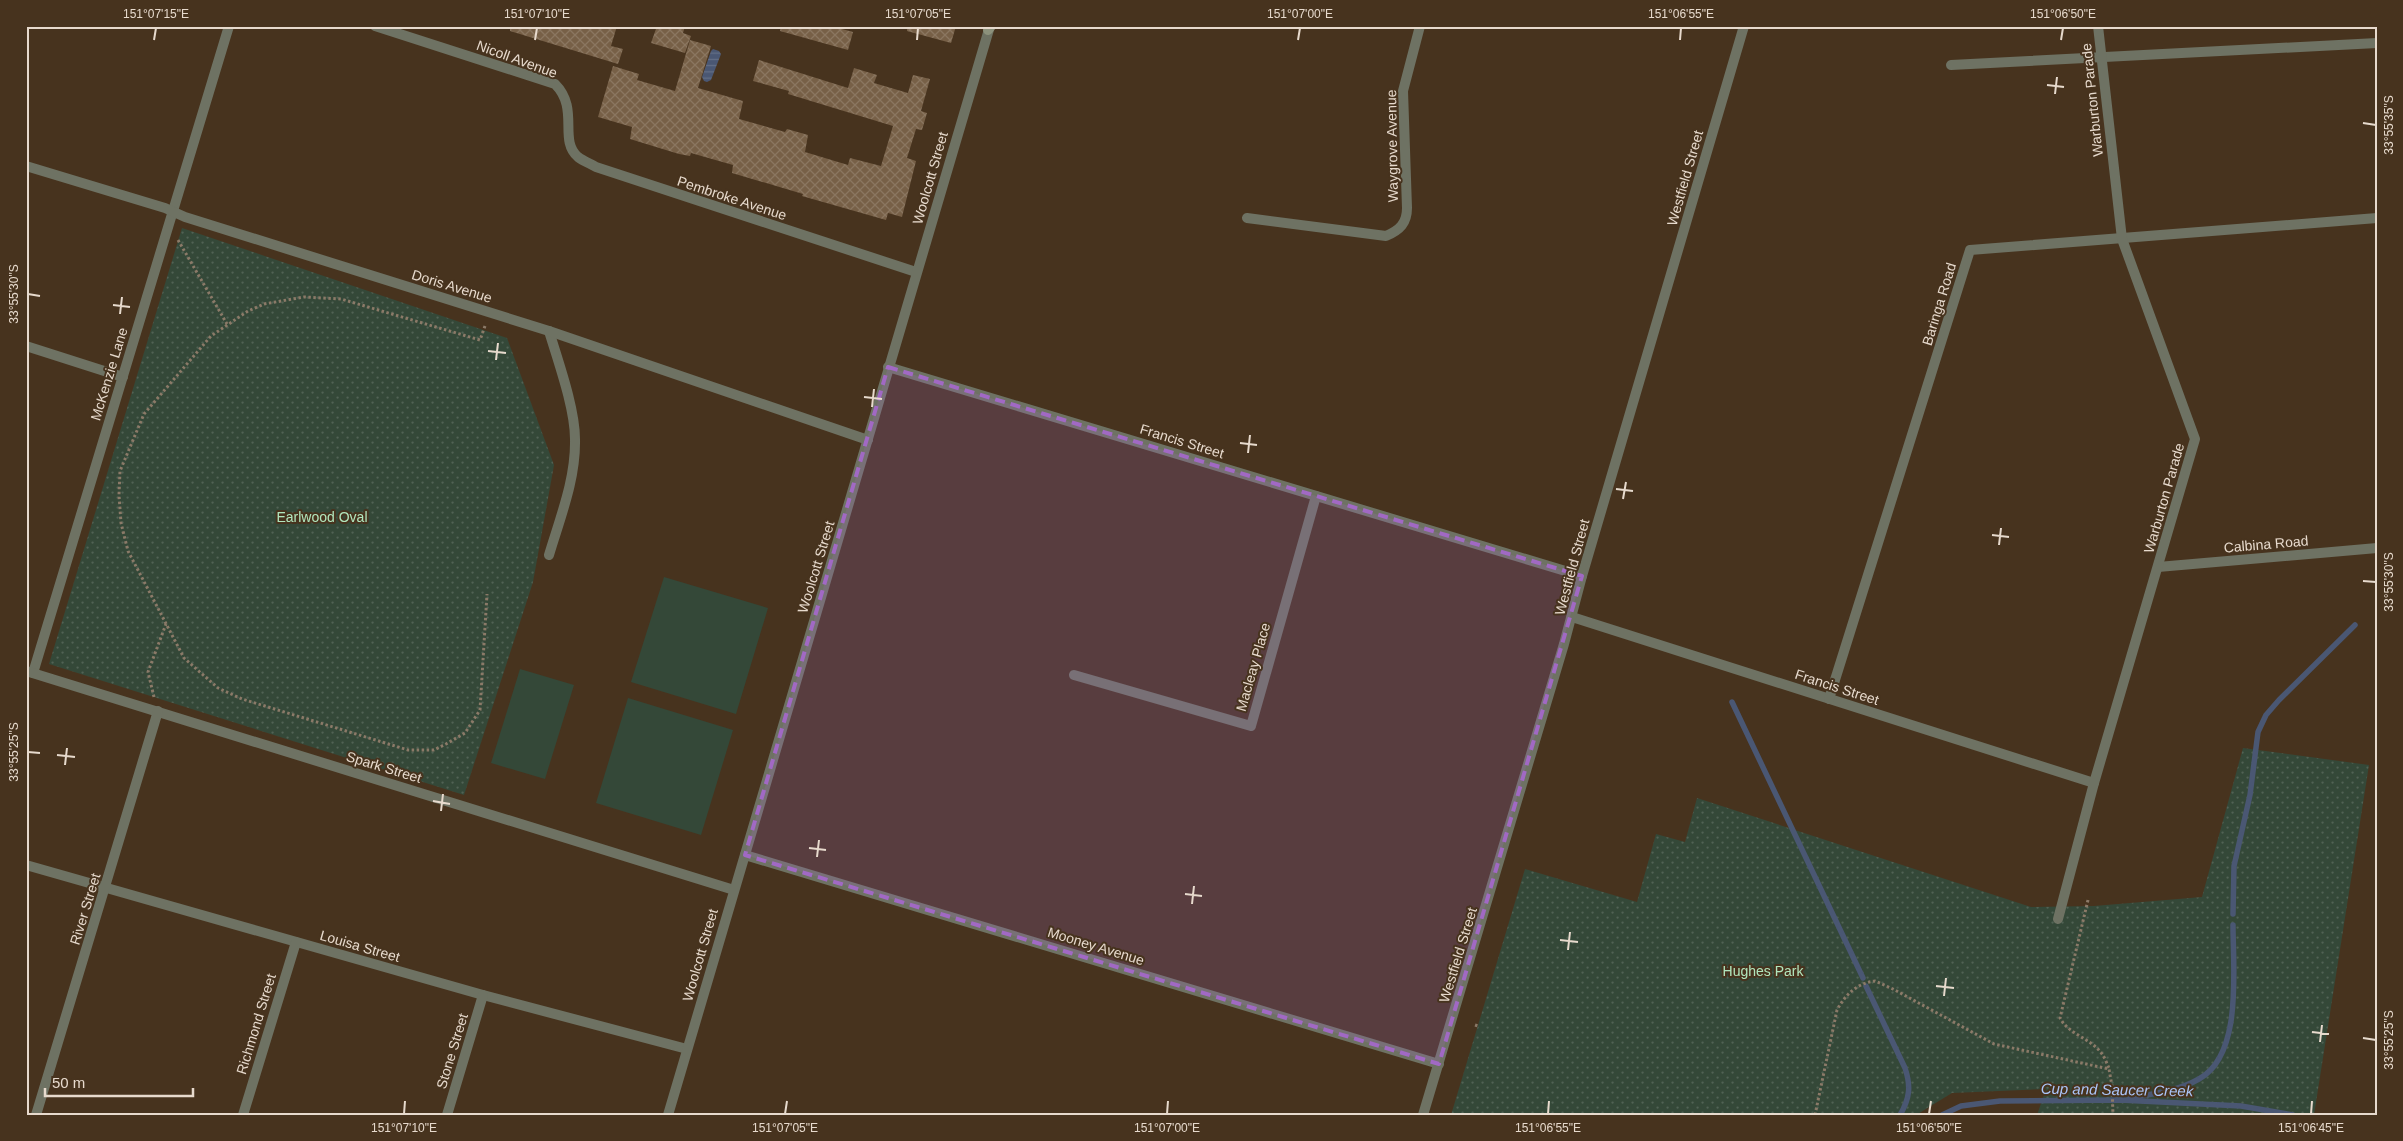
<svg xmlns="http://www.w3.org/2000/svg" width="2403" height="1141" font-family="Helvetica,sans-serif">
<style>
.grass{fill:#344838}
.park{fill:url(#park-dots)}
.water{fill:url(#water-rules)}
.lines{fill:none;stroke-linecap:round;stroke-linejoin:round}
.stream{stroke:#4a5773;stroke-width:5.5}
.building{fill:url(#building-cross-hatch)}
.path{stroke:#8b7a68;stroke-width:3;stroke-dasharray:2.5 2.5;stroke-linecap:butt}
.service{stroke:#6e7263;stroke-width:10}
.minor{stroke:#6e7263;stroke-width:10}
.tertiary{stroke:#6e7263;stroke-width:10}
.secondary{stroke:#8c917b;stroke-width:10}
.marked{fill:#a169c4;fill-opacity:0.2;stroke:#a169c4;stroke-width:4;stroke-dasharray:10 6;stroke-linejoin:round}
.ticks{fill:none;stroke:#e7dacd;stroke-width:2}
.labels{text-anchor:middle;stroke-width:4;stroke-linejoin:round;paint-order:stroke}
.street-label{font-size:14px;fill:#e7dacd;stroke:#47331e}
.park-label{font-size:14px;fill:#b1e6bd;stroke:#47331e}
.water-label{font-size:15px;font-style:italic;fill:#abc5f8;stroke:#47331e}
.neatline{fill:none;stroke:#e7dacd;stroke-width:2}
.ticks-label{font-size:12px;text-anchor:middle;fill:#e7dacd}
</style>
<defs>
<pattern id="park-dots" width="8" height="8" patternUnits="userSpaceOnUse" patternTransform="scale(1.25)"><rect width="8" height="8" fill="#344838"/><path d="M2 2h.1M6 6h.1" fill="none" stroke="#516254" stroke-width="1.8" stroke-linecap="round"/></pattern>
<pattern id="water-rules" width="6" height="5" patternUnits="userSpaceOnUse" patternTransform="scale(1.25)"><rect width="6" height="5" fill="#4a5773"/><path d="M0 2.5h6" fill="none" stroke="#646f86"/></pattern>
<pattern id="building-cross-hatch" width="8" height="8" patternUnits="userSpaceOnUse" patternTransform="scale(1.25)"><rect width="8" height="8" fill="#776047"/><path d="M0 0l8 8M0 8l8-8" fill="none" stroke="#8a7660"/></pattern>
</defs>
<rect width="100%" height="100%" fill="#47331e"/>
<g class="grass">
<polygon points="664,577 768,608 736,714 631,682"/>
<polygon points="520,669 574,685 545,779 491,763"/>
<polygon points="628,698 733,730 701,835 596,803"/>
</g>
<g class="park">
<polygon points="182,228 507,338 554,465 533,582 464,795 49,664"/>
<polygon points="2243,748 2369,765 2314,1115 2037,1115 2046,1089 1952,1093 1916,1115 1451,1115 1525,869 1637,902 1656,834 1685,842 1697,798 2031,907 2094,906 2202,897"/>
</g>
<polygon class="water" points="713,49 719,51 721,54 711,80 707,82 704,81 702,77 711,51"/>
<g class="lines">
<g class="stream">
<polyline points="1732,702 1863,978"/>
<polyline points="2233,914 2234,866 2250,795 2258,732 2266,715 2279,700 2355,625"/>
<path d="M1866 986 1905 1068C1911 1086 1910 1098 1900 1115"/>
<path d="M2130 1098C2153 1094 2178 1091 2199 1079 2243 1055 2233 969 2233 925"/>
<polyline points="1942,1115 1961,1106 2000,1101 2120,1100 2241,1106 2293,1115"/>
</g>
</g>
<g class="building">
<polygon points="510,26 617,26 611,46 623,49 618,64 510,31"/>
<polygon points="657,26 685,26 683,33 691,36 685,53 651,43"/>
<polygon points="781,26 831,26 853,32 848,50 780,31"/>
<polygon points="907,26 956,26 951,43 907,31"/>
<polygon points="690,40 711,46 698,88 743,101 739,119 785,132 787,129 808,135 805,152 848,165 850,158 881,166 893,126 788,94 789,91 753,81 759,60 848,88 854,68 877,75 874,83 908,93 913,75 930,79 921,111 927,113 922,130 916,129 907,158 916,161 902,217 888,213 886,220 802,196 803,194 732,173 733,165 691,153 690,156 679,154 630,139 632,127 598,117 613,66 639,74 637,80 675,91"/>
</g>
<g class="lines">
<g class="path">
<polyline points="178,240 227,324"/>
<polyline points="485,326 480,340 341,299 304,297 264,304 248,311 211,336 144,414 120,471 119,495 121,523 128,551 184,658 218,688 242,699 408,750 434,750 446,744 465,733 480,710 487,594"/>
<polyline points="154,697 148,672 166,624"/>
<path d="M2088 900 2060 1018C2068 1034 2092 1039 2102 1054 2105 1058 2107 1064 2109 1068"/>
<polyline points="1475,1025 1478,1026"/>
<path d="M1815 1115 1837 1010C1845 995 1857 983 1875 981L1893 989 1994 1044 2109 1069 2112 1086 2113 1115"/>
</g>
<g class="service">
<polyline points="1951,65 2377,43"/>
<path d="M549 555C560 518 576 479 575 439 575 408 558 361 549 331"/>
<polyline points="33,673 229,26"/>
</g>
<g class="minor">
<path d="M375 26 555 84C580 109 558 140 578 157 583 161 591 164 596 167L916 272"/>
<polyline points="26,166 165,208 185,217 549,331 868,440"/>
<path d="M1247 218 1386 236C1400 230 1407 223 1407 208L1403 91 1420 26"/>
<polyline points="26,346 123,377"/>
<polyline points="888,367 1582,576"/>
<polyline points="2158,567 2377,548"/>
<polyline points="1572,617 2094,783"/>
<polyline points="26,671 734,890"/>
<polyline points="1074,675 1251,726 1316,496"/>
<polyline points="1829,699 1970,250 2377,218"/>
<polyline points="745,855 1439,1064"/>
<polyline points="26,865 483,995 687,1049"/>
<polyline points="2058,919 2094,783 2195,439 2122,239 2098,26"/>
<polyline points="36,1115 158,711"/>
<polyline points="243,1115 296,942"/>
<polyline points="447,1115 483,995"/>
<polyline points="1423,1115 1564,644 1582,576 1744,26"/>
</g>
<polyline class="tertiary" points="668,1115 990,26"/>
<polyline class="secondary" points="988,30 991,26"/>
</g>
<path class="marked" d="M888 367 1582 576 1439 1064 745 855Z"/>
<path class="ticks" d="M154 40 156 28M535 40 537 28M917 40 918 28M1298 40 1300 28M1680 40 1681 28M2061 40 2063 28M2047 85 2064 87M2055 94 2057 77M2363 123 2376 125M28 294 40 296M113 305 130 307M120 314 122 297M488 351 506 353M496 360 498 343M864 397 882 399M872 407 874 389M1240 443 1257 445M1248 453 1250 435M1616 489 1633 491M1623 499 1626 482M1992 535 2009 537M1999 545 2001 528M2363 581 2376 582M28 752 40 753M57 755 75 757M65 765 67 748M433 801 450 804M441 811 443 794M809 848 826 850M817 857 819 840M1185 894 1202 896M1192 904 1194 886M1560 940 1578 942M1568 950 1570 932M1936 986 1954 988M1944 996 1946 978M2312 1032 2329 1034M2363 1038 2376 1040M2320 1042 2322 1025M404 1114 405 1101M785 1114 787 1101M1167 1114 1168 1101M1548 1114 1549 1101M1929 1114 1931 1101M2311 1114 2312 1101"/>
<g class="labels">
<g class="street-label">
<text transform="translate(517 59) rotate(20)" y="5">Nicoll Avenue</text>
<text transform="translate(2092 100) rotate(-96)" y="5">Warburton Parade</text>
<text transform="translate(1392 146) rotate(-91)" y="5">Waygrove Avenue</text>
<text transform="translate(930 178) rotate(-74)" y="5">Woolcott Street</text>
<text transform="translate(1685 178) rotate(-74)" y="5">Westfield Street</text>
<text transform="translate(732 198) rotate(18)" y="5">Pembroke Avenue</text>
<text transform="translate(452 286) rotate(17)" y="5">Doris Avenue</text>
<text transform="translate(1939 304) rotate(-73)" y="5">Baringa Road</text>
<text transform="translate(109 374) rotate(-73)" y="5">McKenzie Lane</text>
<text transform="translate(1182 441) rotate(17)" y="5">Francis Street</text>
<text transform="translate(2164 498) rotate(-74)" y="5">Warburton Parade</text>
<text transform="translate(2266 544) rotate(-5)" y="5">Calbina Road</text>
<text transform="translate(816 567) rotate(-73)" y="5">Woolcott Street</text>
<text transform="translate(1572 567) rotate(-75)" y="5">Westfield Street</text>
<text transform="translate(1253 667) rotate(-74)" y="5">Macleay Place</text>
<text transform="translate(1837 687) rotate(18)" y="5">Francis Street</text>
<text transform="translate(384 767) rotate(17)" y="5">Spark Street</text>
<text transform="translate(85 909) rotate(-73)" y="5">River Street</text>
<text transform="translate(360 946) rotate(16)" y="5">Louisa Street</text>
<text transform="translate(1096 946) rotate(17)" y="5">Mooney Avenue</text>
<text transform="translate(700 955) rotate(-74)" y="5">Woolcott Street</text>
<text transform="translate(1458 955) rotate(-73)" y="5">Westfield Street</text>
<text transform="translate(256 1024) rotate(-73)" y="5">Richmond Street</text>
<text transform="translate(452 1051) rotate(-73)" y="5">Stone Street</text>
</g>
<g class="park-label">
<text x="322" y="522">Earlwood Oval</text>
<text x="1763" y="976">Hughes Park</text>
</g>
<g class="water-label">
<text transform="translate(2117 1090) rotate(1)" y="5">Cup and Saucer Creek</text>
</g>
</g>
<rect width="2403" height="1141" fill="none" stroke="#47331e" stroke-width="55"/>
<path d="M45 1088v8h148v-8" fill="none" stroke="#e7dacd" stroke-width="2.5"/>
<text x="52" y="1088" font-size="15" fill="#e7dacd" stroke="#47331e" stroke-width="4" paint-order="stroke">50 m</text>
<rect x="28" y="28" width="2348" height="1086" class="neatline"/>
<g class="ticks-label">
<text x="156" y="18">151°07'15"E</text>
<text x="537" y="18">151°07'10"E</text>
<text x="918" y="18">151°07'05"E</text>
<text x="1300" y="18">151°07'00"E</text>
<text x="1681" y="18">151°06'55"E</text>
<text x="2063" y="18">151°06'50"E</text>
<text transform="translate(2389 125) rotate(-90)" y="4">33°55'35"S</text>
<text transform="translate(14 294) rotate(-90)" y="4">33°55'30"S</text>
<text transform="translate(2389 582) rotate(-90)" y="4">33°55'30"S</text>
<text transform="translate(14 752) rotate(-90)" y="4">33°55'25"S</text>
<text transform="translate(2389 1040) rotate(-90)" y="4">33°55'25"S</text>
<text x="404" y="1132">151°07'10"E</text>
<text x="785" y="1132">151°07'05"E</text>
<text x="1167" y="1132">151°07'00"E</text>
<text x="1548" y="1132">151°06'55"E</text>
<text x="1929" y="1132">151°06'50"E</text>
<text x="2311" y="1132">151°06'45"E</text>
</g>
</svg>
